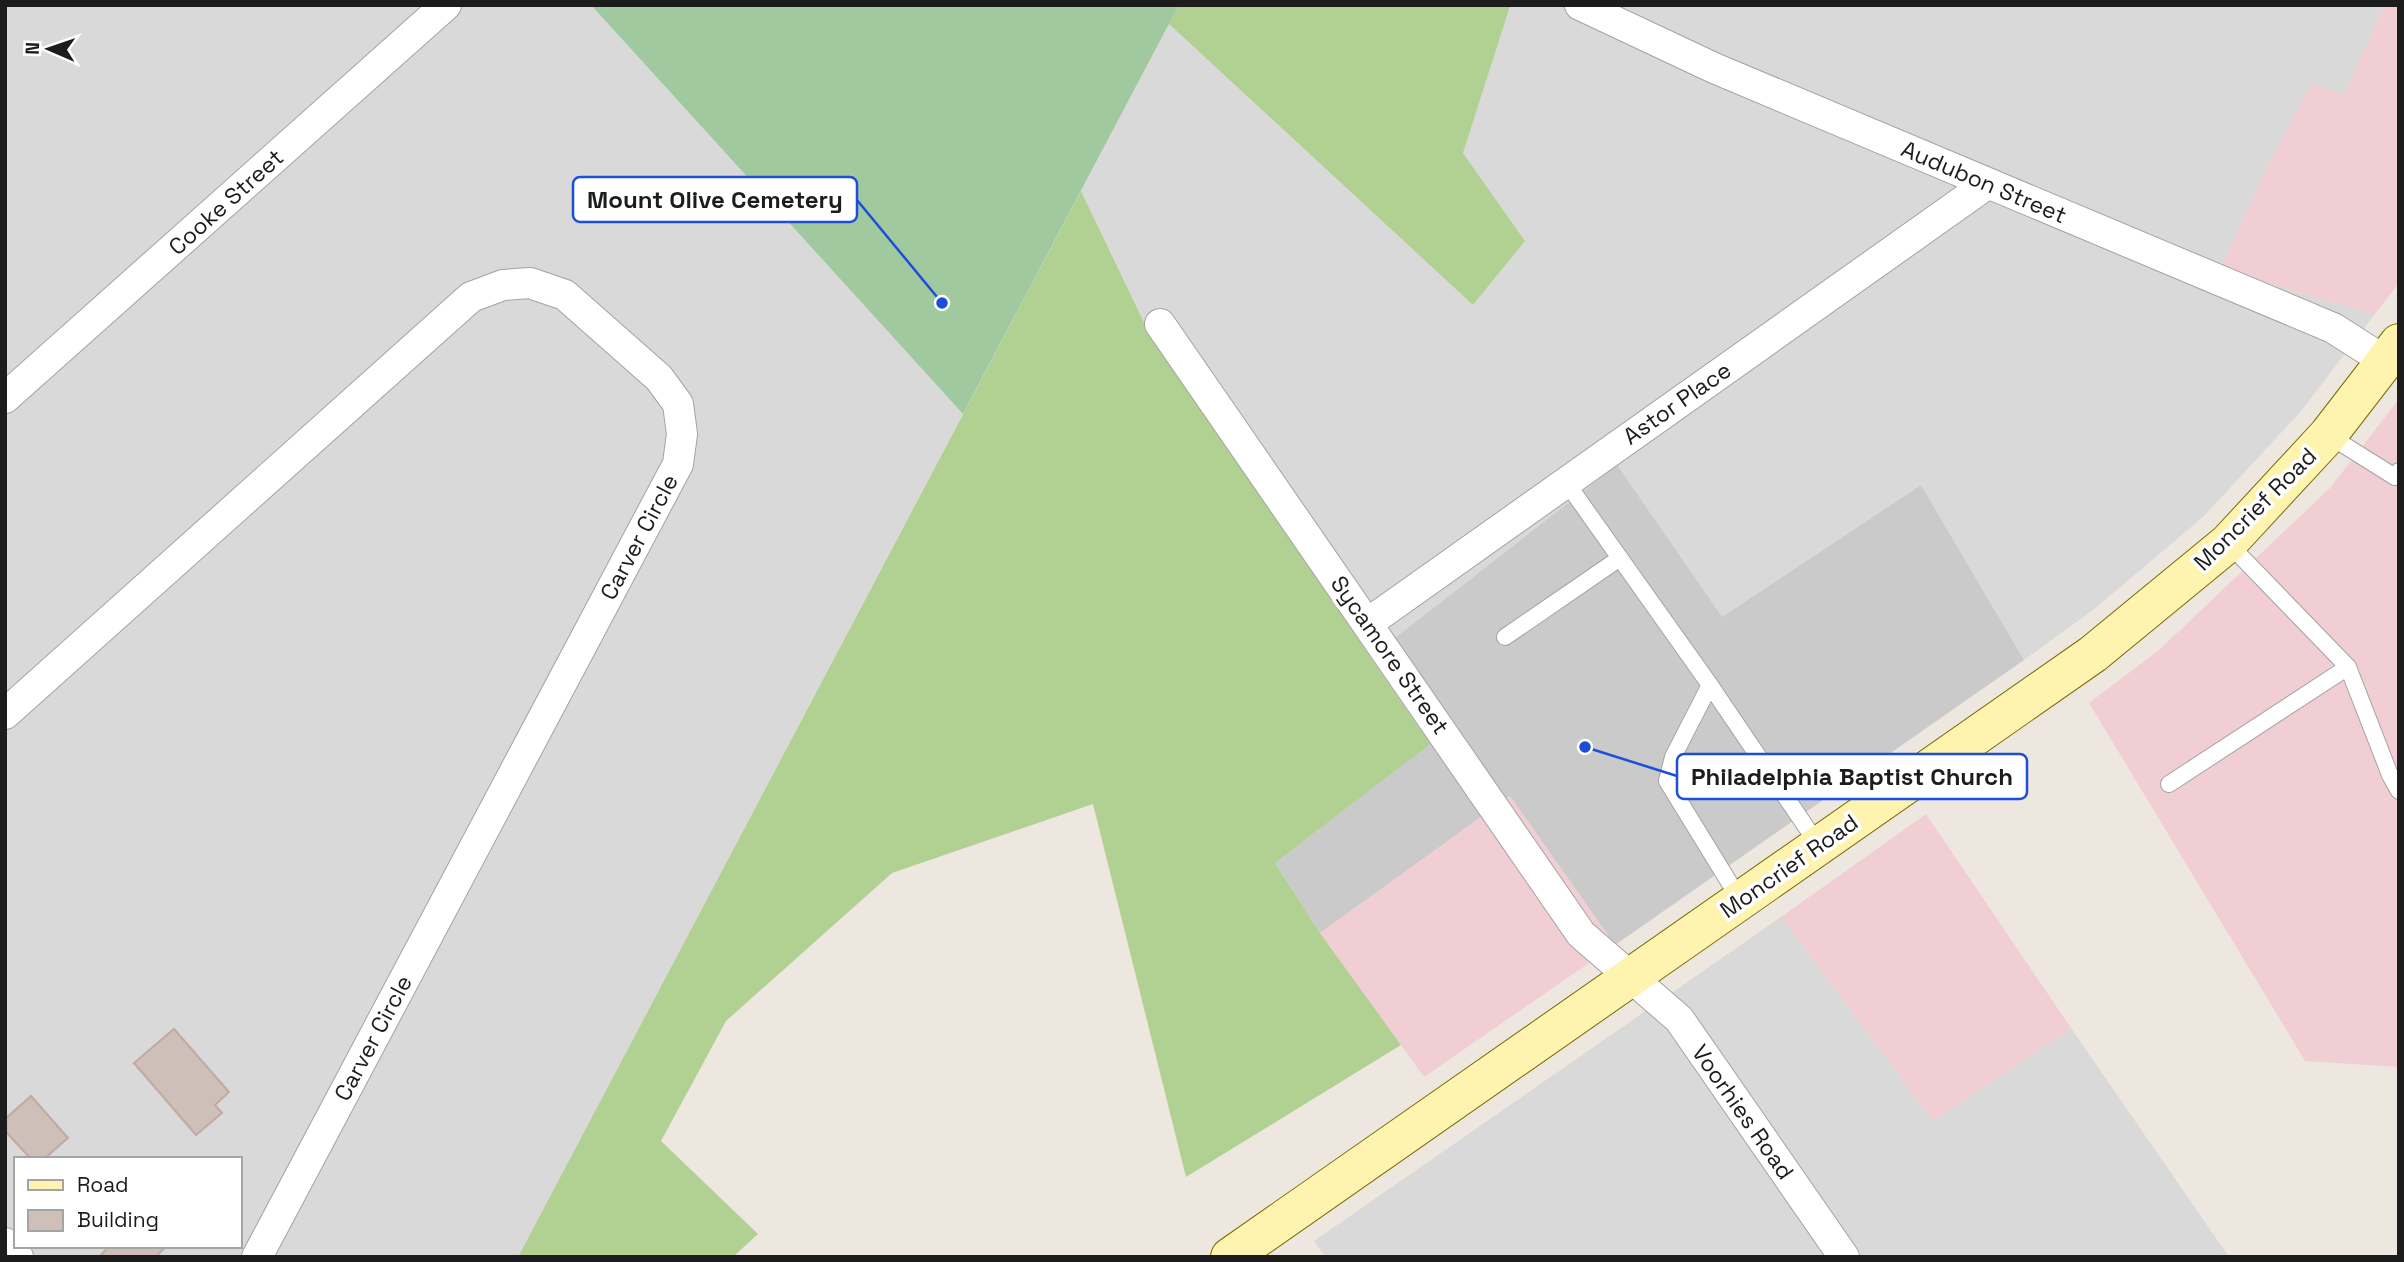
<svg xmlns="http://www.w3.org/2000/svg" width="2404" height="1262" font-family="'Space Grotesk',sans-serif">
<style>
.residential{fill:#dad9d9;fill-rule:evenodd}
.commercial{fill:#f1ced3}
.religious{fill:#cacaca}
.forest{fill:#b0d192}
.cemetery{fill:#a1c9a0}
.building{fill:#cebfb9;stroke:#c1aaa2;stroke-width:2}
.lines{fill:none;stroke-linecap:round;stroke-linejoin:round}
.service-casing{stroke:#a3a3a3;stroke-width:18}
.minor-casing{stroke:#a3a3a3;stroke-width:32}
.secondary-casing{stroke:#766c00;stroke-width:40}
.service{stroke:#fff;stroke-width:16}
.minor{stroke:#fff;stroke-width:30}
.secondary{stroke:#fef3af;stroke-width:38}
.labels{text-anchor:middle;stroke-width:7;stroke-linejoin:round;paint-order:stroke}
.street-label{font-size:23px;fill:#1c1c1c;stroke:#fff}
.leader{fill:none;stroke:#1d4ed8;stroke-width:2.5}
.callout-dot{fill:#1d4ed8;stroke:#fff;stroke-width:2.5}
.callout{fill:#fff;stroke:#1d4ed8;stroke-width:2.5}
.callout-label{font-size:24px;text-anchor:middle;font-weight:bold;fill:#1c1c1c}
</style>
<rect width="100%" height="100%" fill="#eee7e0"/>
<g class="residential">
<path d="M5 5H591L963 414 518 1257H5ZM16 1159H240V1246H16Z"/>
<polygon points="1509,5 2385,5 2344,95 2312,85 2270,161 2220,270 2375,314 2302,410 2203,517 2093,610 2024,660 1921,485 1722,617 1372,656 1151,337 1081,191 1169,24 1473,305 1525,241 1463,153"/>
<polygon points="1781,917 1933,1121 2071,1028 2229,1257 1325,1257 1314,1241"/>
</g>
<g class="commercial">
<polygon points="2385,5 2399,5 2399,283 2375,314 2220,270 2270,161 2312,84 2344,95"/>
<polygon points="2399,399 2399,1067 2305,1061 2089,703 2159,650 2330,488"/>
<polygon points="1510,796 1615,945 1424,1077 1320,933"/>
<polygon points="1926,814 2071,1028 1933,1121 1781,917"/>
</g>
<polygon class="religious" points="1617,465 1722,617 1921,485 2024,660 1615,945 1510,796 1320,933 1275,863 1429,744 1372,656"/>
<g class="forest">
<polygon points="1179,5 1510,6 1463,153 1525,241 1473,305 1169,24"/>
<polygon points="1081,191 1151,337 1430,744 1275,863 1320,933 1401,1045 1186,1177 1093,804 892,873 726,1021 661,1141 758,1234 733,1257 518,1257"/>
</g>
<polygon class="cemetery" points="591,5 1179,5 963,414"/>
<g class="building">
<polygon points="174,1029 229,1092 215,1105 222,1113 196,1135 134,1063"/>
<polygon points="31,1096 68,1138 44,1159 31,1159 5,1131 5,1119"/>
<polygon points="109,1246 166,1246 156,1257 103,1257 101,1255"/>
</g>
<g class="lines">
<defs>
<g id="service">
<polyline points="2328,435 2395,477 2399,471"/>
<polyline points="1566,482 1710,685 1673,757 1667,781 1740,900"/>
<polyline points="2228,543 2348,667 2390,775 2399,791"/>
<polyline points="1505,637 1620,558"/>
<polyline points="1710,685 1819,846"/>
<polyline points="2169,784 2348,667"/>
</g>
<g id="minor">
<polyline points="1580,5 1714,68 2333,328 2385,361"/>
<polyline points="1160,324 1581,934 1679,1019 1844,1257"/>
<polyline points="5,398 446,5"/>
<polyline points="1368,623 1987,184"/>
<polyline points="5,714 471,297 503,285 530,283 565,295 659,378 678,404 682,434 678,464 257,1257"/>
<polyline points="5,1243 18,1257"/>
</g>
<polyline id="secondary" points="1230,1257 2093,654 2228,543 2328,435 2399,343"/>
</defs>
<use href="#service" class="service-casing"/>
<use href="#minor" class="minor-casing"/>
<use href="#secondary" class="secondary-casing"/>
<use href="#service" class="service"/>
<use href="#minor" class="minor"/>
<use href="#secondary" class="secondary"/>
</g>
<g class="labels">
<g class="street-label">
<text transform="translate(1984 182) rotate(23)" y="8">Audubon Street</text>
<text transform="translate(226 202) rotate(-42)" y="8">Cooke Street</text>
<text transform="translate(1677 403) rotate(-35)" y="8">Astor Place</text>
<text transform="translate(2255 509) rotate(-45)" y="8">Moncrief Road</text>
<text transform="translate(639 537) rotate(-62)" y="8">Carver Circle</text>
<text transform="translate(1390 655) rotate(55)" y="8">Sycamore Street</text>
<text transform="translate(1789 866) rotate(-35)" y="8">Moncrief Road</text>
<text transform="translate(373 1038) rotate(-62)" y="8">Carver Circle</text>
<text transform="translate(1743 1112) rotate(55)" y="8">Voorhies Road</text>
</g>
</g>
<path class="leader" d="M942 303L857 200M1585 747L1677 776"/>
<g class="callout-dot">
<circle cx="942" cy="303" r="7"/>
<circle cx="1585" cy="747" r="7"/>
</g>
<g class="callout">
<rect x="573" y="177" width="284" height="45" rx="7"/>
<rect x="1677" y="754" width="350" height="45" rx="7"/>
</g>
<g class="callout-label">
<text x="715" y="208">Mount Olive Cemetery</text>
<text x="1852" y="785">Philadelphia Baptist Church</text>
</g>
<rect width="2404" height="1262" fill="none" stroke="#1c1c1c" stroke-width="14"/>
<rect x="14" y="1157" width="228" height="91" fill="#ffffff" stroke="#a4a4a4" stroke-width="2"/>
<rect x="28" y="1180" width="35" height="10" fill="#fef3af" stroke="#a4a4a4" stroke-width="2"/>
<text x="77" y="1192" font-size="21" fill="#1c1c1c">Road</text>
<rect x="28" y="1210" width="35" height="21" fill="#cebfb9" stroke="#a4a4a4" stroke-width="2"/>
<text x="77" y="1227" font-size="21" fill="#1c1c1c">Building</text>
<g transform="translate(49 49) rotate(272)" stroke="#ffffff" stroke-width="5" paint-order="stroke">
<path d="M0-5L12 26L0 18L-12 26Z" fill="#1c1c1c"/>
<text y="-10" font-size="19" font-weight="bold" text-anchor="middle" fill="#1c1c1c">N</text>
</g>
</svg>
